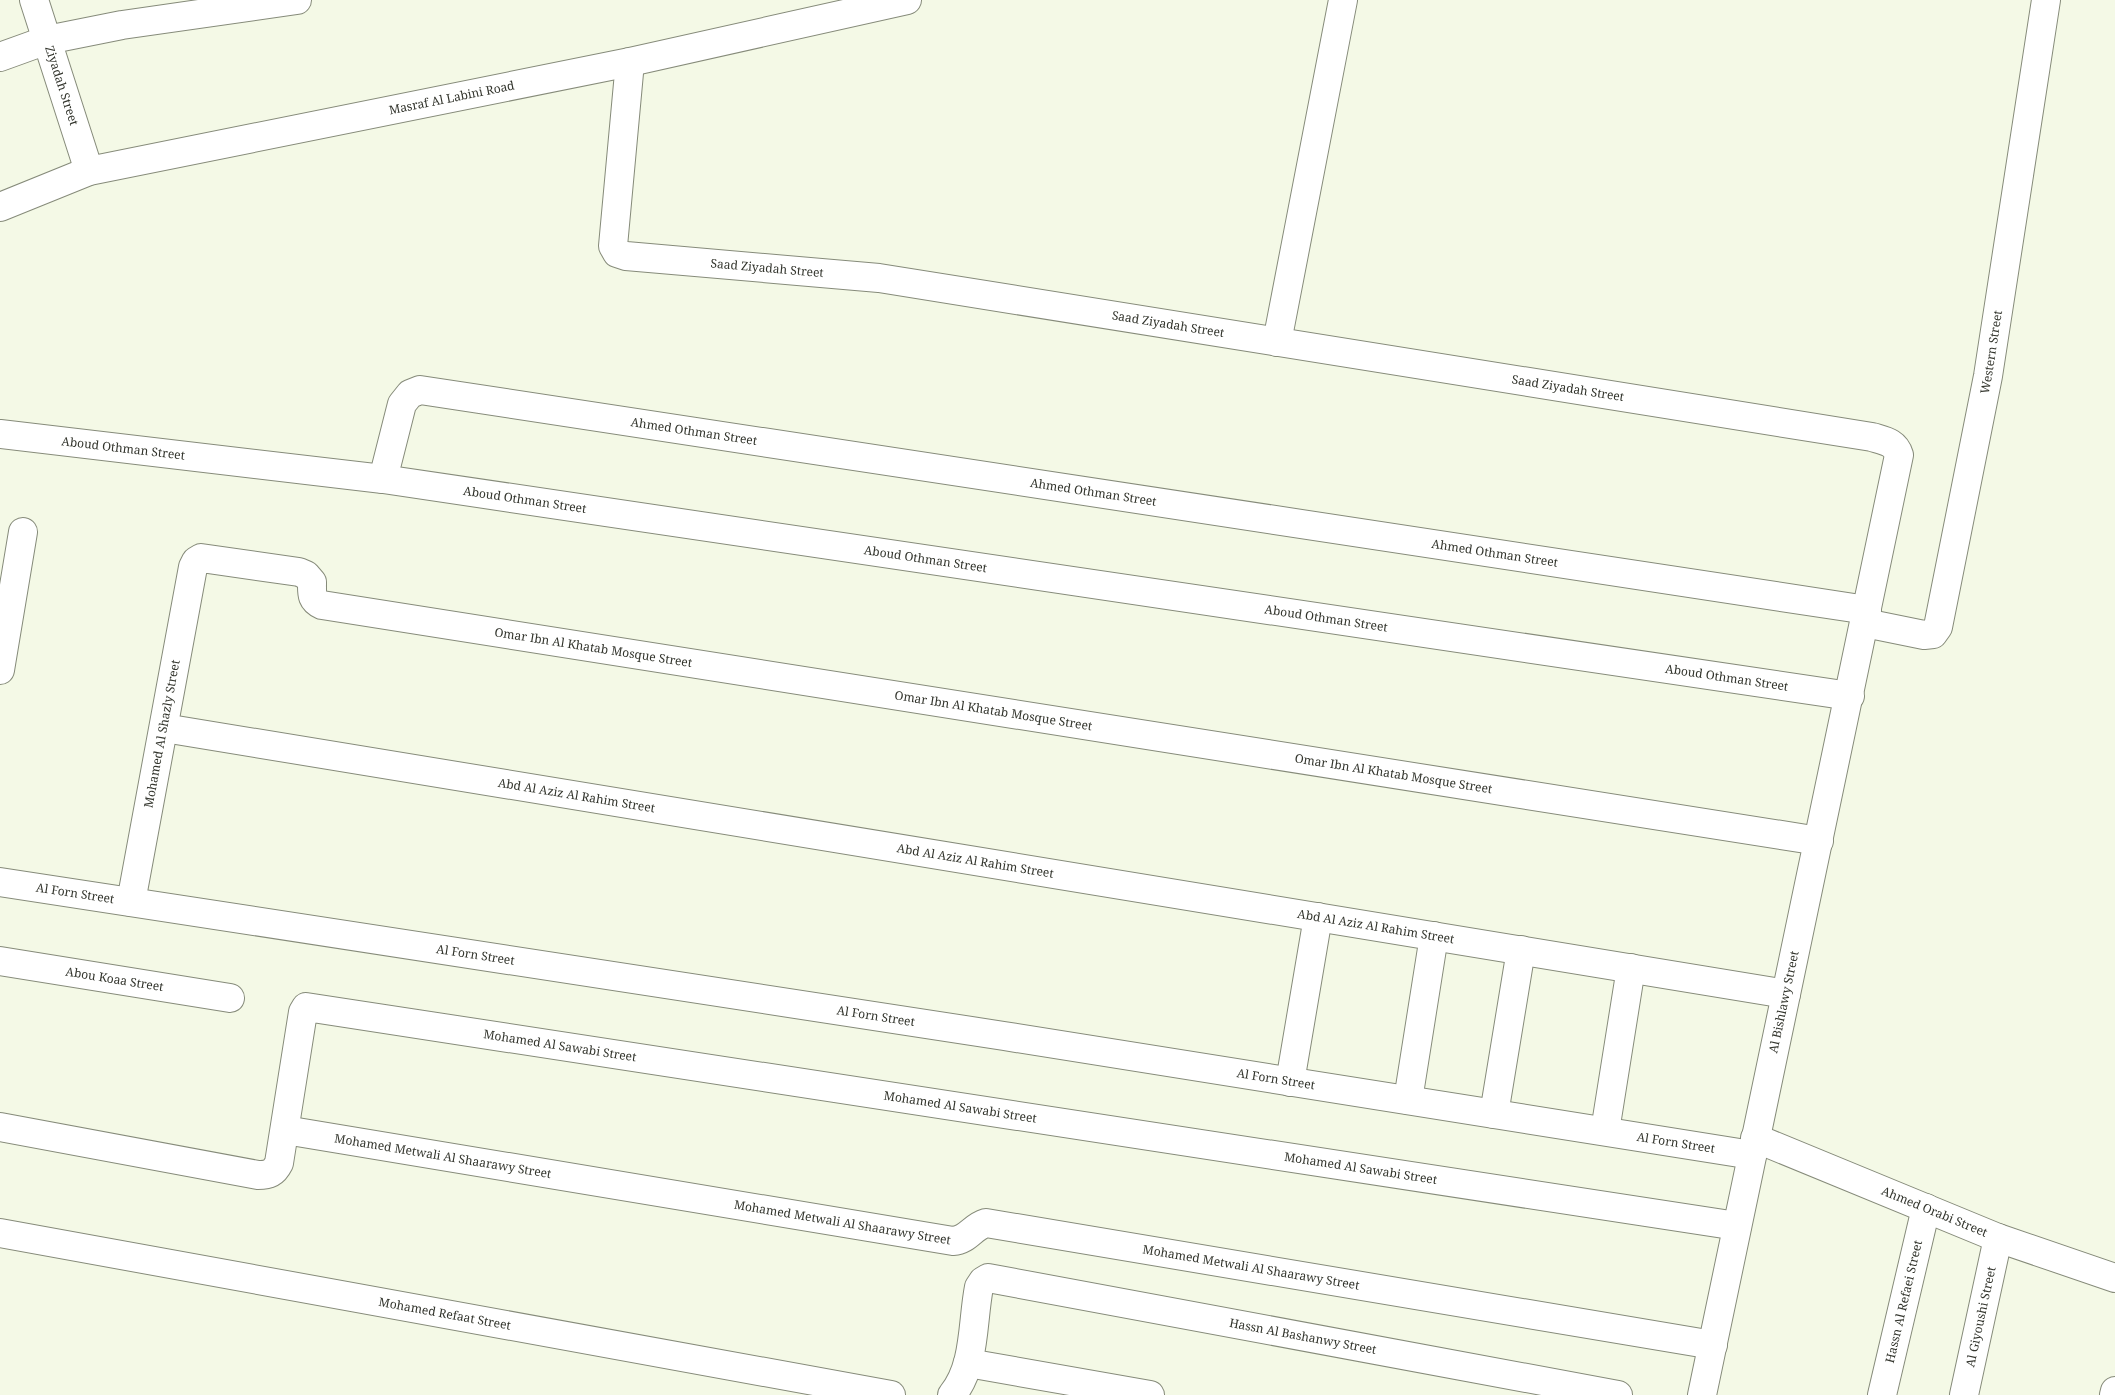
<svg xmlns="http://www.w3.org/2000/svg" width="2115" height="1395" font-family="'Noto Serif',serif">
<style>
.lines{fill:none;stroke-linecap:round;stroke-linejoin:round}
.minor-casing{stroke:#868b7a;stroke-width:30}
.minor{stroke:#fff;stroke-width:28}
.labels{text-anchor:middle;stroke-width:4;stroke-linejoin:round;paint-order:stroke}
.street-label{font-size:12px;fill:#33352d;stroke:#fff}
</style>
<rect width="100%" height="100%" fill="#f4f9e6"/>
<g class="lines">
<defs>
<g id="minor">
<path id="s1" d="M34 0 89 171"/>
<polyline points="0,57 47,40 122,25 297,0"/>
<path id="s2" d="M630 62 613 246 617 253 626 256 879 278 1872 437C1885 441 1895 442 1899 455L1702 1395"/>
<path id="s3" d="M0 207 89 171 630 62 907 0"/>
<polyline points="1277,342 1343,0"/>
<path id="s4" d="M0 434 383 479 1850 696"/>
<path id="s5" d="M383 479 402 404 410 394 420 390 1867 610"/>
<path id="s6" d="M1865 623 1924 635 1933 634 1938 627 1988 376 2046 0"/>
<polyline points="0,670 23,532"/>
<path id="s7" d="M164 728 1786 994"/>
<path id="s8" d="M0 882 1004 1036 1752 1155"/>
<path id="s9" d="M131 902 193 567 196 561 201 558 299 572 306 575 312 582C312 594 311 600 322 605L1819 841"/>
<path id="s10" d="M0 961 230 998"/>
<polyline points="1290,1082 1318,917"/>
<polyline points="1408,1100 1434,936"/>
<polyline points="1494,1114 1521,950"/>
<path id="s11" d="M0 1127 258 1175C269 1175 274 1173 279 1163L303 1012 306 1007 1737 1226"/>
<path id="s12" d="M285 1130 953 1241C968 1240 972 1227 986 1223L1713 1345"/>
<polyline points="1605,1131 1631,968"/>
<path id="s13" d="M1755 1138 1998 1238 2115 1278"/>
<path id="s14" d="M0 1233 891 1395"/>
<polyline points="968,1363 1150,1395"/>
<path id="s15" d="M952 1395C976 1366 972 1322 979 1287L983 1281 988 1278 1618 1395"/>
<path id="s16" d="M1882 1395 1926 1208"/>
<path id="s17" d="M1964 1395 1998 1238"/>
<polyline points="2114,1395 2115,1391"/>
</g>
</defs>
<use href="#minor" class="minor-casing"/>
<use href="#minor" class="minor"/>
</g>
<g class="labels">
<g class="street-label">
<text dy="4" stroke="none"><textPath href="#s1" startOffset="90">Ziyadah Street</textPath></text>
<text dy="4" stroke="none"><textPath href="#s3" startOffset="466">Masraf Al Labini Road</textPath></text>
<text dy="4" stroke="none"><textPath href="#s2" startOffset="344">Saad Ziyadah Street</textPath></text>
<text dy="4" stroke="none"><textPath href="#s2" startOffset="749">Saad Ziyadah Street</textPath></text>
<text dy="4" stroke="none"><textPath href="#s6" startOffset="358">Western Street</textPath></text>
<text dy="4" stroke="none"><textPath href="#s2" startOffset="1154">Saad Ziyadah Street</textPath></text>
<text dy="4" stroke="none"><textPath href="#s5" startOffset="378">Ahmed Othman Street</textPath></text>
<text dy="4" stroke="none"><textPath href="#s4" startOffset="124">Aboud Othman Street</textPath></text>
<text dy="4" stroke="none"><textPath href="#s5" startOffset="782">Ahmed Othman Street</textPath></text>
<text dy="4" stroke="none"><textPath href="#s4" startOffset="529">Aboud Othman Street</textPath></text>
<text dy="4" stroke="none"><textPath href="#s5" startOffset="1188">Ahmed Othman Street</textPath></text>
<text dy="4" stroke="none"><textPath href="#s4" startOffset="934">Aboud Othman Street</textPath></text>
<text dy="4" stroke="none"><textPath href="#s4" startOffset="1339">Aboud Othman Street</textPath></text>
<text dy="4" stroke="none"><textPath href="#s9" startOffset="771">Omar Ibn Al Khatab Mosque Street</textPath></text>
<text dy="4" stroke="none"><textPath href="#s4" startOffset="1744">Aboud Othman Street</textPath></text>
<text dy="4" stroke="none"><textPath href="#s9" startOffset="1176">Omar Ibn Al Khatab Mosque Street</textPath></text>
<text dy="4" stroke="none"><textPath href="#s9" startOffset="171">Mohamed Al Shazly Street</textPath></text>
<text dy="4" stroke="none"><textPath href="#s9" startOffset="1581">Omar Ibn Al Khatab Mosque Street</textPath></text>
<text dy="4" stroke="none"><textPath href="#s7" startOffset="418">Abd Al Aziz Al Rahim Street</textPath></text>
<text dy="4" stroke="none"><textPath href="#s7" startOffset="822">Abd Al Aziz Al Rahim Street</textPath></text>
<text dy="4" stroke="none"><textPath href="#s8" startOffset="76">Al Forn Street</textPath></text>
<text dy="4" stroke="none"><textPath href="#s7" startOffset="1228">Abd Al Aziz Al Rahim Street</textPath></text>
<text dy="4" stroke="none"><textPath href="#s8" startOffset="481">Al Forn Street</textPath></text>
<text dy="4" stroke="none"><textPath href="#s10" startOffset="116">Abou Koaa Street</textPath></text>
<text transform="translate(1784 1002) rotate(-78)" y="4">Al Bishlawy Street</text>
<text dy="4" stroke="none"><textPath href="#s8" startOffset="886">Al Forn Street</textPath></text>
<text dy="4" stroke="none"><textPath href="#s11" startOffset="704">Mohamed Al Sawabi Street</textPath></text>
<text dy="4" stroke="none"><textPath href="#s8" startOffset="1291">Al Forn Street</textPath></text>
<text dy="4" stroke="none"><textPath href="#s11" startOffset="1109">Mohamed Al Sawabi Street</textPath></text>
<text dy="4" stroke="none"><textPath href="#s8" startOffset="1696">Al Forn Street</textPath></text>
<text dy="4" stroke="none"><textPath href="#s12" startOffset="160">Mohamed Metwali Al Shaarawy Street</textPath></text>
<text dy="4" stroke="none"><textPath href="#s11" startOffset="1514">Mohamed Al Sawabi Street</textPath></text>
<text dy="4" stroke="none"><textPath href="#s13" startOffset="194">Ahmed Orabi Street</textPath></text>
<text dy="4" stroke="none"><textPath href="#s12" startOffset="565">Mohamed Metwali Al Shaarawy Street</textPath></text>
<text dy="4" stroke="none"><textPath href="#s12" startOffset="984">Mohamed Metwali Al Shaarawy Street</textPath></text>
<text dy="4" stroke="none"><textPath href="#s16" startOffset="96">Hassn Al Refaei Street</textPath></text>
<text dy="4" stroke="none"><textPath href="#s14" startOffset="452">Mohamed Refaat Street</textPath></text>
<text dy="4" stroke="none"><textPath href="#s17" startOffset="80">Al Giyoushi Street</textPath></text>
<text dy="4" stroke="none"><textPath href="#s15" startOffset="446">Hassn Al Bashanwy Street</textPath></text>
</g>
</g>
</svg>
